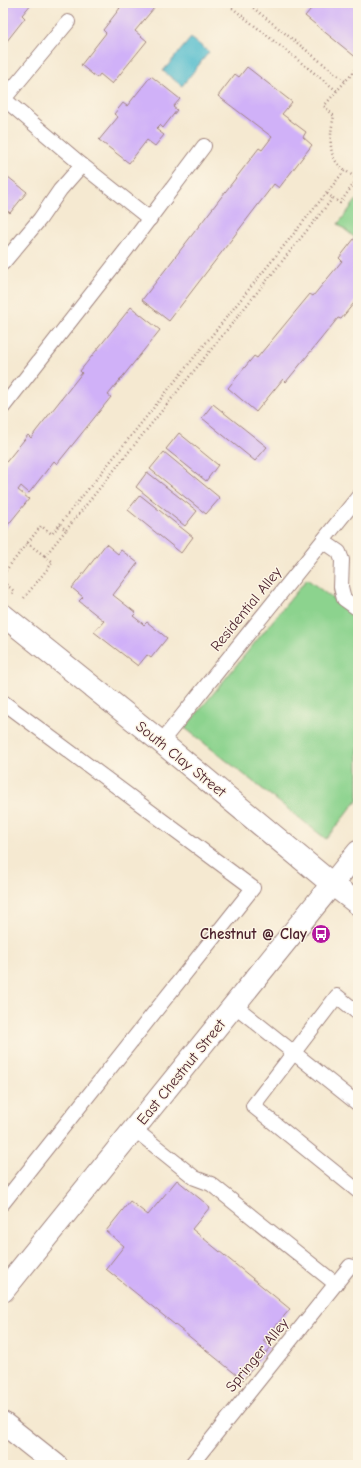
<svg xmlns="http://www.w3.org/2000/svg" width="361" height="1468" font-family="'Comic Neue',sans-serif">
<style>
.green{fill:#8cd38e;stroke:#6b795c}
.water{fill:#51bccd;stroke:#4e6e7c}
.building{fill:#d0b1f8}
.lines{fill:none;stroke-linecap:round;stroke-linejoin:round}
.service-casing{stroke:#a0847e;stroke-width:16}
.minor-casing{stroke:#a0847e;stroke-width:24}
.tertiary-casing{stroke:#a0847e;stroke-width:24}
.path{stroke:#a0847e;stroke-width:2.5;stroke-dasharray:1 3;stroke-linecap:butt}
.service{stroke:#fff;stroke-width:14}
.minor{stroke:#fff;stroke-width:22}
.tertiary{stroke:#fff;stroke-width:22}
.labels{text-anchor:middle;stroke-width:3;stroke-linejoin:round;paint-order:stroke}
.street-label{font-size:15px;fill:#4a1f2b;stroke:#fcf5e5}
.poi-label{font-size:15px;font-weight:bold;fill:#4a1f2b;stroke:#fcf5e5;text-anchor:end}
</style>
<rect width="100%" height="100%" fill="#fcf5e5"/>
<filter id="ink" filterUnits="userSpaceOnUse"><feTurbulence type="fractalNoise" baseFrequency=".025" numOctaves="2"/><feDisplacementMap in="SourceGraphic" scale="8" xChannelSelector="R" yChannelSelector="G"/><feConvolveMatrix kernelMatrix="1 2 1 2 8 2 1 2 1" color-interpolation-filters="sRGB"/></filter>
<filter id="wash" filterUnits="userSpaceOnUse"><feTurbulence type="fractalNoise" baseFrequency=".012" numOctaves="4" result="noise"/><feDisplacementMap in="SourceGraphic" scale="16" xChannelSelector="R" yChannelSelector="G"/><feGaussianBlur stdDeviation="0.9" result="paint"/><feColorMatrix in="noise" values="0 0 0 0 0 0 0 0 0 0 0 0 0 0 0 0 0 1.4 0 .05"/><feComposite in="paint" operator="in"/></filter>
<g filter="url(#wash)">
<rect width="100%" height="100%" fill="#f5e9d1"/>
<g class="green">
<polygon points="358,198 358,240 338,224"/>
<polygon points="307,579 358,618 358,799 326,839 185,728"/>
</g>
<polygon class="water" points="191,38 209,52 182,86 163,71"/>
<g id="blocks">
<g class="building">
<polygon points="3,3 32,3 22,15 25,18 3,46"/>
<polygon points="113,3 151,3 150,4 154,8 135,31 147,41 112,84 100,74 97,78 81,65 106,33 103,30 120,8"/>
<polygon points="316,3 335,3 337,5 338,3 358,3 358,59 305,16"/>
<polygon points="247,67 292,102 282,114 306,132 303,137 312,145 279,188 274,184 169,321 142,300 259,148 262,150 272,137 218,96 235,74 239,77"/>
<polygon points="151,76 180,99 173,107 177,110 163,128 160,125 156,129 164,135 155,146 147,140 129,163 99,140 118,117 114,114 123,103 127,106"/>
<polygon points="3,173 27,192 10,213 3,207"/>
<polygon points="358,234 358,298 341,319 338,318 286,382 283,379 256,412 228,388 254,356 257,358 310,294 313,296 342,261 339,258"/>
<polygon points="131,307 160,330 108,395 111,397 57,464 54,461 29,493 21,486 18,490 29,499 3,531 3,466 28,435 31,438 36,431 82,373 80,371"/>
<polygon points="213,404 267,447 255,461 202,418"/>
<polygon points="179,433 218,465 206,481 166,449"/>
<polygon points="164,452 220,498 206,514 150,469"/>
<polygon points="147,472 197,511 185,526 136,487"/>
<polygon points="140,495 193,537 181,553 128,510"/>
<polygon points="106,544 118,554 121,550 138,563 113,595 136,613 133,616 142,623 144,625 147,622 167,638 151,658 147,655 138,666 94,632 104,621 79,601 83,597 72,588"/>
<polygon points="177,1180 210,1207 192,1229 290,1309 263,1341 271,1347 243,1380 106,1269 124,1246 106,1231 130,1201 148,1215"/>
</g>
</g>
</g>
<g filter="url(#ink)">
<use href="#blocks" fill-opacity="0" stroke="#a0847e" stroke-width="1"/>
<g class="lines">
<defs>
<g id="service">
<polyline points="3,98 82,165 150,219"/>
<polyline points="4,99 68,22"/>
<polyline points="3,263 40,219 60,190 82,165"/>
<polyline points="3,407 126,250 204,146"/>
<polyline points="323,541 339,552 342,560 341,587 344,599 358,609"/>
<polyline points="3,702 253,888 3,1203"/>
<polyline points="161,742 358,497"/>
<polyline points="234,1005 358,1104"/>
<polyline points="358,1013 337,996 253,1106 358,1191"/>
<polyline points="134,1129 195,1178 211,1184 336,1284"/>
<polyline points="191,1465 350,1266"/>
</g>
<g id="minor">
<polyline points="3,615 161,742 332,884 358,904"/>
<polyline points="3,1423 56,1465"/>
</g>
<polyline id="tertiary" points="3,1291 358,852"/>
</defs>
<use href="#service" class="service-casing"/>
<use href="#minor" class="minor-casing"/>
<use href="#tertiary" class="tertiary-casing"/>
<g class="path">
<polyline points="226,3 337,91"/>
<polyline points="247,3 345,81"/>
<path d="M358 179C350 174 340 168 335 160 328 149 331 128 334 116L324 106 355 70 358 72"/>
<polyline points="333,198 340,203 358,178"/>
<polyline points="60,525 66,530 333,198 326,193"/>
<polyline points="27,543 45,556"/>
<polyline points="3,574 41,526 52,534 345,170"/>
<polyline points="3,582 14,591 12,594"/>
<polyline points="24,598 53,562 45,556 66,530"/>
</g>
<use href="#service" class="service"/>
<use href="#minor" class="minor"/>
<use href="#tertiary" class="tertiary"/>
</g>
</g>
<defs>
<symbol id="bus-disc" viewBox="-11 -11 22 22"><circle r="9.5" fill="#b5179e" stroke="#fcf5e5"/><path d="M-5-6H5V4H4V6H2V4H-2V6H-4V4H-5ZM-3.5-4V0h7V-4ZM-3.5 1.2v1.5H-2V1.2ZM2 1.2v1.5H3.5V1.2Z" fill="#fff"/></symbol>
</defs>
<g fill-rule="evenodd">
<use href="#bus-disc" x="310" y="923" width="22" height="22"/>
</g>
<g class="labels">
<g class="street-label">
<text transform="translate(246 609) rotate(-51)" y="5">Residential Alley</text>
<text transform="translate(181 759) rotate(39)" y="5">South Clay Street</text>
<text transform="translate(181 1072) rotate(-51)" y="5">East Chestnut Street</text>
<text transform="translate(257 1355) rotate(-51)" y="5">Springer Alley</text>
</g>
<g class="poi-label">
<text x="307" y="939">Chestnut @ Clay</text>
</g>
</g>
<rect width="361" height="1468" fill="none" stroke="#fcf5e5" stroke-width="16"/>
</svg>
